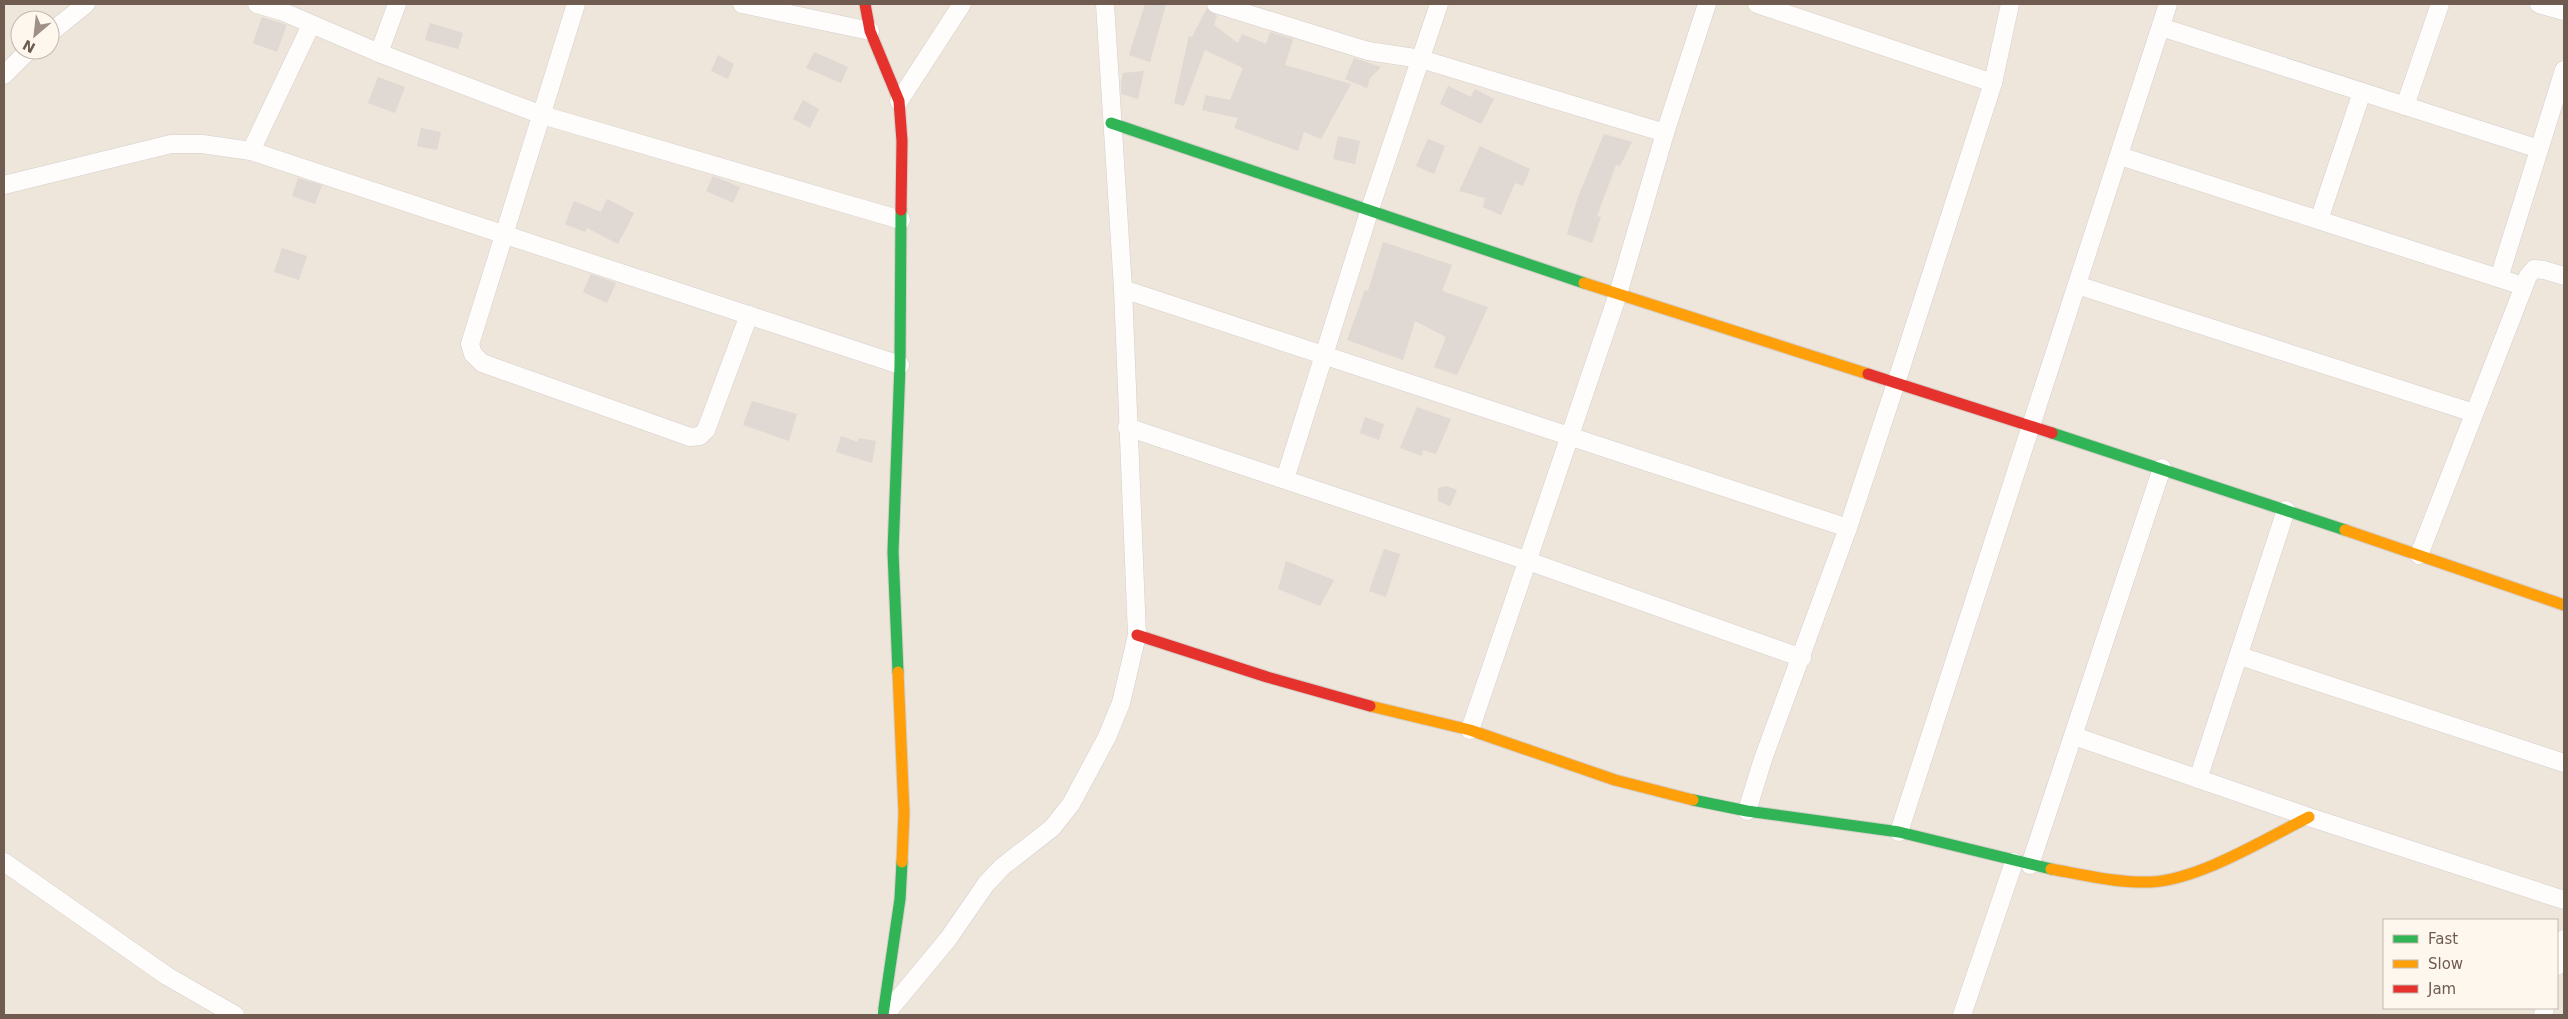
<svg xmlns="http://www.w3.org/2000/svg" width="2568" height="1019" font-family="'DejaVu Sans',sans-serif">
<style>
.residential{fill:#eee5db;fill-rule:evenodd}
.building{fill:#dfd8d3}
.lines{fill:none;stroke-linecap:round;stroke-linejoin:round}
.street-casing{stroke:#d5cfcb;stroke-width:19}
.fast-casing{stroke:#d5cfc9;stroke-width:13}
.slow-casing{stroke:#d5cfc9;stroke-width:13}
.jam-casing{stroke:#d5cfc9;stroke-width:13}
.street{stroke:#fefdfc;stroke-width:18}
.fast{stroke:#30b455;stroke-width:11}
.slow{stroke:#ff9f0a;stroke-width:11}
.jam{stroke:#e5322d;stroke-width:11}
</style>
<rect width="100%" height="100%" fill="#f6f2ed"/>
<path class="residential" d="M4 4H2564V1015H4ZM20 20H50V50H20ZM2384 920H2557V1008H2384Z"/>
<g class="building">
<polygon points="1145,4 1166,4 1150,62 1129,55"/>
<polygon points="1207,8 1217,16 1214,25 1238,43 1242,34 1266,44 1270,32 1293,39 1285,65 1351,84 1321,139 1304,132 1298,151 1234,128 1238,118 1202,110 1206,95 1230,100 1243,68 1205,50 1184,106 1174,103 1189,36 1192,37"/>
<polygon points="262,17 287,25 277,52 253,43"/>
<polygon points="430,23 463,33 458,49 425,40"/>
<polygon points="814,52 848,67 841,83 806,68"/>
<polygon points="718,55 734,64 728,79 711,71"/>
<polygon points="1354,58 1381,67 1370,78 1367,88 1345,79"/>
<polygon points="1144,71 1138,99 1121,94 1121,82 1123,73"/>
<polygon points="378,77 405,87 395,113 368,103"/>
<polygon points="1448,86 1471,97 1475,89 1494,99 1481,124 1440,104"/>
<polygon points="803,100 819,109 810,128 793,119"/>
<polygon points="421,128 441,132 437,150 417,146"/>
<polygon points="1604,134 1632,142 1620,166 1616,165 1597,216 1601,217 1592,243 1567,234 1578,197"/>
<polygon points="1338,136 1360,141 1355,164 1333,159"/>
<polygon points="1428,139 1445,146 1434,174 1416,166"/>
<polygon points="1480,146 1530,169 1523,186 1515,183 1501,215 1483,207 1485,198 1459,191"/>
<polygon points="713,176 740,187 733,203 706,191"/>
<polygon points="298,178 322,185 315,204 292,196"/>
<polygon points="607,199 634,213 618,244 587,228 585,232 565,224 574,201 601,212"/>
<polygon points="1383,242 1452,265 1442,291 1488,307 1457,375 1434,367 1446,337 1415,321 1403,360 1347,340 1365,290 1368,291"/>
<polygon points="282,248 307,256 299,280 274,272"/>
<polygon points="591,274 616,283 607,303 583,292"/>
<polygon points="752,401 797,414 789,441 743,425"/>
<polygon points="1417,407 1451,419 1436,454 1423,450 1422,456 1400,448"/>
<polygon points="1365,417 1384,424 1379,440 1360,433"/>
<polygon points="841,436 858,442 858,438 876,441 872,463 836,452"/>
<polygon points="1446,486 1457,490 1450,506 1438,501 1438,488"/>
<polygon points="1384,549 1400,554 1386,597 1369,591"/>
<polygon points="1286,561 1334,580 1320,606 1278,589"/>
</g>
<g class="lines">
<defs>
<g id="street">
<polyline points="257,4 281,11 379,53 542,115 901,220"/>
<polyline points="576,4 470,344 473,354 482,363 690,437 700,436 706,430 749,315"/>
<polyline points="742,4 870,31"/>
<polyline points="1216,4 1368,51 1421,59 1665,133"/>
<polyline points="1757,4 1993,83"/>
<polyline points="2539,4 2564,11"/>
<polyline points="2161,27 2539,149"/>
<polyline points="50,33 86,4"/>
<polyline points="379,53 397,4"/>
<polyline points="4,75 29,50"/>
<polyline points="899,101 962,4"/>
<polyline points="2405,106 2440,4"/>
<polyline points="251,151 311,25"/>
<polyline points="2120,156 2523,286"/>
<polyline points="4,185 171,144 202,144 251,151 900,365"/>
<polyline points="2319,220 2362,92"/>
<polyline points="2499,278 2564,70"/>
<polyline points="2077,285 2474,413"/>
<polyline points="1123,289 1848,528"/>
<polyline points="1127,427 1528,561 1802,658"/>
<polyline points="1285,479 1370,209 1439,4"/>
<polyline points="2419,555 2528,276 2534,269 2544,270 2564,276"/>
<polyline points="2240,656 2564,763"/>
<polyline points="1470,730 1618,294 1665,133 1707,4"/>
<polyline points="2074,736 2309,817 2564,900"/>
<polyline points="2198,779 2286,510"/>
<polyline points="1747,811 1763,759 1848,528 1896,383 1993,83 2010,4"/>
<polyline points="1899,832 2168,4"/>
<polyline points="4,862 167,976 235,1015"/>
<polyline points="2030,865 2162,468"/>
<polyline points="2557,966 2564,939"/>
<polyline points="885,1015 948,939 986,884 1002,867 1052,828 1071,804 1107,737 1121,703 1137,635 1123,289 1105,4"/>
<polyline points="1962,1015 2014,862"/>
<polyline points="2543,1015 2545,1008"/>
</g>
<g id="fast">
<polyline points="1111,123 1584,283"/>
<polyline points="2052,433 2345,530"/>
<polyline points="898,672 893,552 900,365 901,210"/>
<polyline points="1693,800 1747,811 1899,832 2051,869"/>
<polyline points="883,1015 900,899 902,862"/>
</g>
<g id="slow">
<polyline points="1584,283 1868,374"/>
<polyline points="2345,530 2564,605"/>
<polyline points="898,672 904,813 902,862"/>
<polyline points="1370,706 1470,730 1615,780 1693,800"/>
<path d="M2051 869C2084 875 2117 883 2150 882 2199 880 2265 839 2309 817"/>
</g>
<g id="jam">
<polyline points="865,4 870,31 899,101 902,141 901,210"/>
<polyline points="1868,374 2052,433"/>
<polyline points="1137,635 1267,677 1370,706"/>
</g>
</defs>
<use href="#street" class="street-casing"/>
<use href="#fast" class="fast-casing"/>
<use href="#slow" class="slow-casing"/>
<use href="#jam" class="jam-casing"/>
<use href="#street" class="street"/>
<use href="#fast" class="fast"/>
<use href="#slow" class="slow"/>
<use href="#jam" class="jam"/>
</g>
<rect width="2568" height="1019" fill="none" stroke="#705b50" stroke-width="10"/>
<rect x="2383" y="919" width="175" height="90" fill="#fdf7ee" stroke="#c5b9af"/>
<rect x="2393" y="935" width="25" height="8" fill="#30b455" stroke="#c5b9af"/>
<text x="2428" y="944" font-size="15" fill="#705b50">Fast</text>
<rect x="2393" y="960" width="25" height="8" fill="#ff9f0a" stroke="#c5b9af"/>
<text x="2428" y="969" font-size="15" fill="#705b50">Slow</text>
<rect x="2393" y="985" width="25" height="8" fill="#e5322d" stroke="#c5b9af"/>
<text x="2428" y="994" font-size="15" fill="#705b50">Jam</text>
<g transform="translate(35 35) rotate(208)"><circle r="24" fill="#fdf7ee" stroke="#c5b9af"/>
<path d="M0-4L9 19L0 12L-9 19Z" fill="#9f9087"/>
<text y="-8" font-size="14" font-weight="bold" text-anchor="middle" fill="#705b50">N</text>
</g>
</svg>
